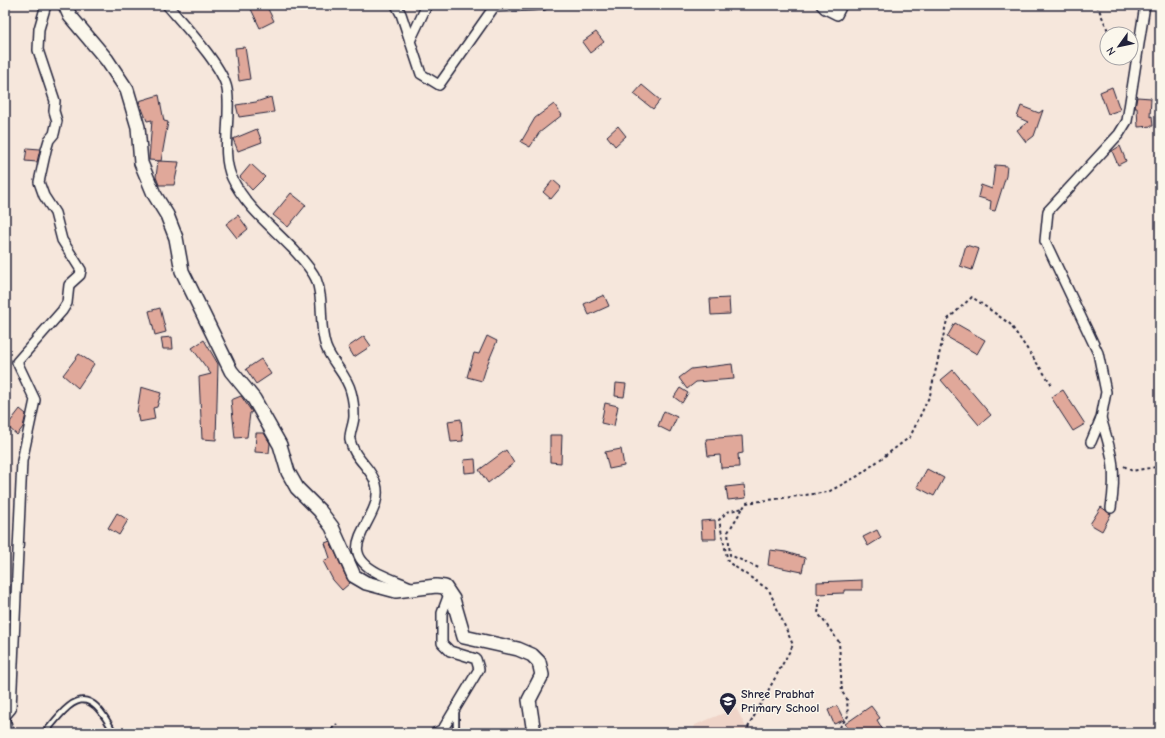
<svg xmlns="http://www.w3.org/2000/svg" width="1165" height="738" font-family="'Comic Neue',sans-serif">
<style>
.built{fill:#efd4c8}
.building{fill:#e0a89a;stroke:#22223b}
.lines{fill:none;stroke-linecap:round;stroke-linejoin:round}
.lane-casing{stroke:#22223b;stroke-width:8}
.street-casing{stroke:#22223b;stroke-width:12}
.secondary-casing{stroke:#22223b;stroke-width:16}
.path{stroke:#22223b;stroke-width:2;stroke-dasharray:3 3;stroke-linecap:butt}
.lane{stroke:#fbf7ec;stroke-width:4.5}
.street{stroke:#fbf7ec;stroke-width:9}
.secondary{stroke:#fbf7ec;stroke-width:13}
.labels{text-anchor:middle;stroke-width:3;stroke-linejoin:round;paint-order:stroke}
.poi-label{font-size:12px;font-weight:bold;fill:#22223b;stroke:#fbf7ec;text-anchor:start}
</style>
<rect width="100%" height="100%" fill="#f6e7dc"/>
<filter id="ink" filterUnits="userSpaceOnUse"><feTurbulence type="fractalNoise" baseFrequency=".025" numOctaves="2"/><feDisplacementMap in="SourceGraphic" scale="8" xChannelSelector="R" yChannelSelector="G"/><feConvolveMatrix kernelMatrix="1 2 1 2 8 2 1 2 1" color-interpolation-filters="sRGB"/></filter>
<g filter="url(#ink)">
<polygon class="built" points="736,708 749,733 693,733 695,725"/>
<g class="building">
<polygon points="260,5 266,5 274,21 260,28 251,9"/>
<polygon points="596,32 604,42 590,53 582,42"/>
<polygon points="245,47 250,79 239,81 235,48"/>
<polygon points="642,85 660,100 653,109 634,94"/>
<polygon points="1112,87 1120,110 1108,114 1100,92"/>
<polygon points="159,95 164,121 168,122 161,161 149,160 152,120 147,121 139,101"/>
<polygon points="271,97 274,112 239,117 236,105 256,102"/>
<polygon points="1137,97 1151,98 1150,117 1152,116 1153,126 1138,127 1137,108 1135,108"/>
<polygon points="554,104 562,115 539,133 530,147 521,142 535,118"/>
<polygon points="1021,106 1039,113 1043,110 1034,136 1026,142 1017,130 1028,122 1017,117"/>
<polygon points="618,126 626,136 615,146 607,136"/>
<polygon points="257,129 262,142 238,151 233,139"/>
<polygon points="1120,146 1126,161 1118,165 1112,151"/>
<polygon points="27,148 40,149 37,162 25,161"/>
<polygon points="158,161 179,162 174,185 159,185 156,177"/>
<polygon points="251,164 265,177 252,190 240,177"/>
<polygon points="995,165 1007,166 1006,176 995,211 990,210 991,201 978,197 981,185 992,189"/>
<polygon points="553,180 561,187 551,199 543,192"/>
<polygon points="291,193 306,205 288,227 273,215"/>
<polygon points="238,215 248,229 237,238 226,224"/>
<polygon points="966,245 979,249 972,270 960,266"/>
<polygon points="604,295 609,306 589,315 584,304"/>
<polygon points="729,298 730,314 711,315 710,299"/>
<polygon points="160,308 166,332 155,335 149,311"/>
<polygon points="955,323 985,340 977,354 947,337"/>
<polygon points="364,336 371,346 354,357 348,347"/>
<polygon points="487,336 497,341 487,365 482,381 467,377 474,353 479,354"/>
<polygon points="172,337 173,349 163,349 161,338"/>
<polygon points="204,340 218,364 216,440 202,439 199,377 211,374 192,348"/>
<polygon points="79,354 94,364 78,388 63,375"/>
<polygon points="261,359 271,374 256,384 246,369"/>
<polygon points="732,364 734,379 696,382 687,389 679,378 691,369"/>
<polygon points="953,370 991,415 979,425 941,380"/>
<polygon points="616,383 626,384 624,397 615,396"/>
<polygon points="141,387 161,393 157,407 153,408 155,419 139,422 137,412"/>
<polygon points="680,388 688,393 682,403 674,397"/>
<polygon points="1063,390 1085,424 1073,431 1051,397"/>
<polygon points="241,396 252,412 250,413 247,437 235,438 231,400"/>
<polygon points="605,403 618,406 614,426 601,423"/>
<polygon points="20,409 26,414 23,427 17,435 7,426"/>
<polygon points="664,411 677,417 670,432 658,426"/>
<polygon points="461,419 463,441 451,442 448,421"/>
<polygon points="256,433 264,433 270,443 269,453 255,452"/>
<polygon points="550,435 562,435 561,463 550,462"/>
<polygon points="742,436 743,453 738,454 739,467 721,468 720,455 708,456 706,439"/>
<polygon points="621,449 624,466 609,469 605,452"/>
<polygon points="506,450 514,463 488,483 479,470"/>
<polygon points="475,459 476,472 465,473 464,460"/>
<polygon points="927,469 944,478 934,496 917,487"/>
<polygon points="744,485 746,498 728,500 726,487"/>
<polygon points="1101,507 1111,514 1102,531 1090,524"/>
<polygon points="117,513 128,520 119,535 108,528"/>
<polygon points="715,520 716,539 702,539 701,521"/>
<polygon points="877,530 881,538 868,546 863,537"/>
<polygon points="330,541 347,579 350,583 342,590 333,580 323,561 330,558 325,543"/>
<polygon points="770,550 786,552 805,558 802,572 768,565"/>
<polygon points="862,580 862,590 844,590 844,593 817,594 817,582"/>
<polygon points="837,706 844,720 834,724 828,710"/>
<polygon points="871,706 880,718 877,720 885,733 852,733 845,724"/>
</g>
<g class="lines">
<defs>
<g id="lane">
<polyline points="6,715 11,733"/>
<path d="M45 733C74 696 88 683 114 733"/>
<polyline points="456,733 456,711"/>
</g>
<g id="street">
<path d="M167 5C183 24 223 66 227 89 232 116 220 153 232 178 245 206 272 227 293 249 301 258 311 268 316 279 325 301 318 325 326 347 332 363 347 375 351 392 353 399 354 409 354 416 354 424 349 433 350 440 354 459 371 467 376 484 386 519 328 547 378 573 390 579 402 583 413 588"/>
<polyline points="396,5 401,14 410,41"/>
<polyline points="427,5 410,41 421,74 439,85 494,7 543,5"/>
<polyline points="821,5 825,9 837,15 842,5"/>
<path d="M1101 418C1112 454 1117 469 1111 508"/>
<polyline points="1091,442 1101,418 1106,392 1098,353 1045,241 1048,211 1119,134 1127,121 1145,5"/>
<polyline points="5,716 11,709 22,461 35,400 17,362 62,311 67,303 69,285 80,275 81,270 62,240 55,213 44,196 39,182 46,150 49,140 54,134 57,121 54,111 55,101 38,50 39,29 46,5"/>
<polyline points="435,733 443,729 479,669 476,659 450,651 442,643 442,613 449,594"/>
</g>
<polyline id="secondary" points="65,5 70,16 107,60 127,90 138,127 141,163 154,194 167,215 176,238 182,271 231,371 254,399 280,445 288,472 297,488 320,511 332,527 354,576 366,583 396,591 436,586 445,587 453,599 464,637 518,649 532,655 539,662 542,675 529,700 534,733"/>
</defs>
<use href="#lane" class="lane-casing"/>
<use href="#street" class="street-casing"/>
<use href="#secondary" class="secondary-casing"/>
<g class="path">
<polyline points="1097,5 1109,33"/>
<polyline points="1124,466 1132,471 1156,467 1160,464"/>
<polyline points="743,508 746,503 828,492 858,476 910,437 930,395 947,320 972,297 1010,324 1052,385"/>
<polyline points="820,598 818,613 839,642 842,692 847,699 848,716 840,727 847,733"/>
<polyline points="327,733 337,724"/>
<polyline points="745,733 793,645 769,590 728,562 719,520 727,512 743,508 728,532 730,555 761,569"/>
</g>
<use href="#lane" class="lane"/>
<use href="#street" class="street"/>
<use href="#secondary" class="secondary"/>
</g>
</g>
<defs>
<symbol id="school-pin" viewBox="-11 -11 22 30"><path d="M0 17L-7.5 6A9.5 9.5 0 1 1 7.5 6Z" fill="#22223b" stroke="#fbf7ec"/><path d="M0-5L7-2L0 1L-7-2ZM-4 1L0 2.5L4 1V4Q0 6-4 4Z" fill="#fff"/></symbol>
</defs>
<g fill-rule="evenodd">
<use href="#school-pin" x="718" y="691" width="20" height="27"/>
</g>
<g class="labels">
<g class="poi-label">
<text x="741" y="698">Shree Prabhat<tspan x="741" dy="14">Primary School</tspan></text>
</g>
</g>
<rect width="1165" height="738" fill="none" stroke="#fbf7ec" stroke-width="20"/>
<rect x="10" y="10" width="1145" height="718" fill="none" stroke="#22223b" stroke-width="1.5" filter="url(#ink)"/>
<g transform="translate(1119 46) rotate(237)"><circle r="19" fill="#fbf7ec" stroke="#a4a2a5"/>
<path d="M0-3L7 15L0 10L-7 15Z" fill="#22223b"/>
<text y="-6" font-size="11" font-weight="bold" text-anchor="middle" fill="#22223b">N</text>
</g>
</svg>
